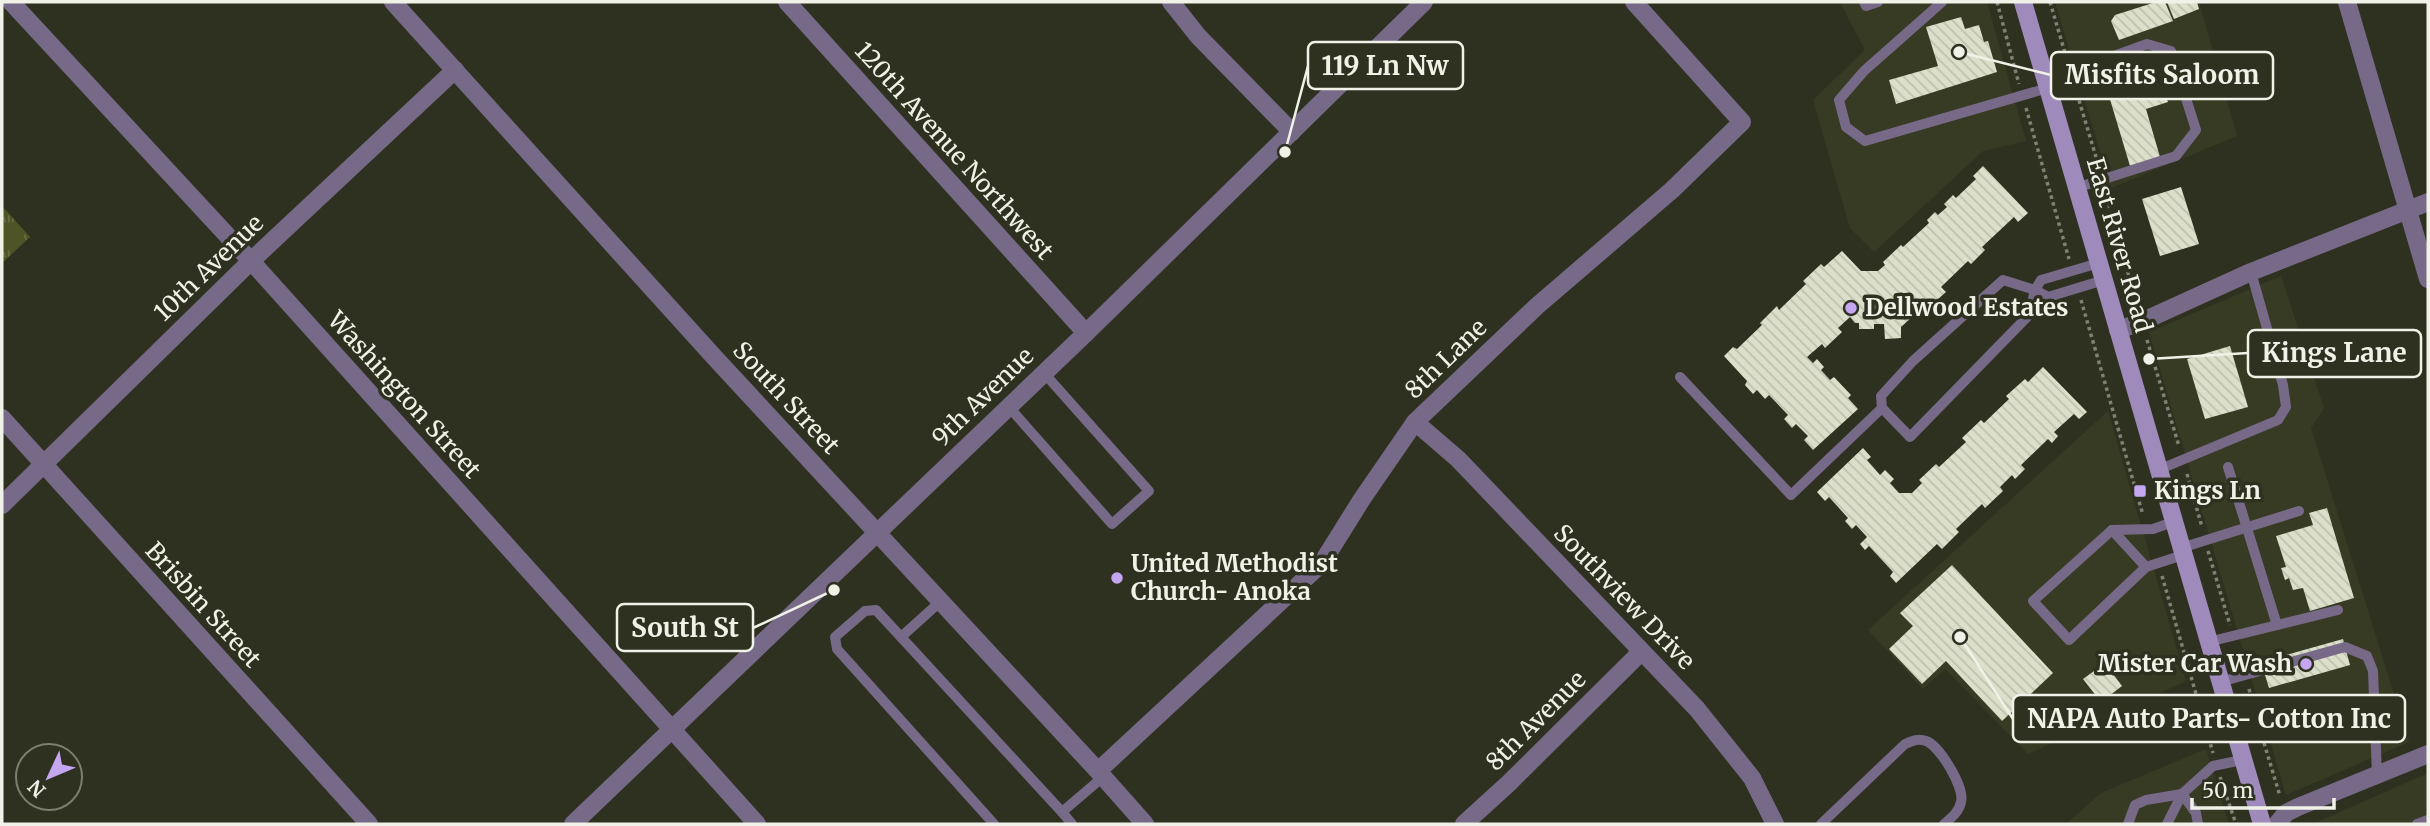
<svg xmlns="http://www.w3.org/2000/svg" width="2430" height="826" font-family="Merriweather,serif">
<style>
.built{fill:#383b23}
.grass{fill:url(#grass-tufts)}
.building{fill:url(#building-back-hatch)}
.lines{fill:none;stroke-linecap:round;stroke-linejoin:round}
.path{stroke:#808173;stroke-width:3.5;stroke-dasharray:3.5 3.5;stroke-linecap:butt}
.lane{stroke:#766a88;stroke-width:10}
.street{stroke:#766a88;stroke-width:18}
.secondary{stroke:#9e8abb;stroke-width:18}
.poi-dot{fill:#c5a7f1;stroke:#2f3120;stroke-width:2.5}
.labels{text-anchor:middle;stroke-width:7;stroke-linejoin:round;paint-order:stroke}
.street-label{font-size:24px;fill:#f1f2e7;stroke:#2f3120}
.poi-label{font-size:24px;font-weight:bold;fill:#f1f2e7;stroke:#2f3120;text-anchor:start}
.leader{fill:none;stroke:#f1f2e7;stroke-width:2.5}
.callout-dot{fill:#f1f2e7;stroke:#2f3120;stroke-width:2.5}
.callout{fill:#2f3120;stroke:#f1f2e7;stroke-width:2.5}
.callout-label{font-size:26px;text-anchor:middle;font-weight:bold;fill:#f1f2e7}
</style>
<defs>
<pattern id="grass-tufts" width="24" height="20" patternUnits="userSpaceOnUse" patternTransform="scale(1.75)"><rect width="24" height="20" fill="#4f5426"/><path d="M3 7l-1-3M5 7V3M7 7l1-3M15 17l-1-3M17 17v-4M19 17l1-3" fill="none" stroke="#696d46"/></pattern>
<pattern id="building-back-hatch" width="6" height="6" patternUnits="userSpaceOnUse" patternTransform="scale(1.75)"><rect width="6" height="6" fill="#dcdfc9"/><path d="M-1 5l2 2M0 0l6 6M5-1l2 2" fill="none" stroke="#bec1af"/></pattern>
</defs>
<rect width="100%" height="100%" fill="#2f3120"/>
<g class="built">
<polygon points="1840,2 1987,2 2026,141 1983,151 1874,252 1850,228 1813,100 1865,50"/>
<polygon points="2055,2 2199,2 2237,136 2111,188"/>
<polygon points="2281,276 2324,408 2311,428 2409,742 2286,795 2149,332"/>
<polygon points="2108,411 2186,681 2028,754 1945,669 1923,689 1868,630"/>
<polygon points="2206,749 2229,824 2066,824 2101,793"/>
<polygon points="2428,773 2428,824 2313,824"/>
</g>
<polygon class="grass" points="2,206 30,237 2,263"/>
<g class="building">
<polygon points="2156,2 2165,2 2173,21 2119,40 2111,21 2115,15"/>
<polygon points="2167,2 2197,2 2199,9 2174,19"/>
<polygon points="1961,17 1965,29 1979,25 1984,42 1988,41 1997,72 1896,104 1889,80 1938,66 1926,27"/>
<polygon points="2130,57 2140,89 2162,83 2168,102 2146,109 2160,157 2130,166 2100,66"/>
<polygon points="1983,166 2028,213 2018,222 2014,217 1982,247 1985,250 1971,264 1968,261 1941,287 1946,292 1927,309 1924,306 1901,327 1901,338 1885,339 1884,324 1874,324 1874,329 1859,329 1859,323 1855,323 1850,317 1838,328 1842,332 1825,348 1822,344 1807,357 1813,363 1817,359 1824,367 1821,370 1830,380 1834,377 1851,395 1848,398 1858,409 1813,450 1804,440 1808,436 1796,424 1792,428 1784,419 1788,415 1769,395 1765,399 1757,390 1753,394 1745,385 1747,381 1724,356 1733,347 1737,349 1762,325 1760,323 1777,306 1779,310 1806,284 1803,281 1821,264 1824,267 1842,251 1861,271 1878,271 1885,265 1883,262 1901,245 1903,247 1929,223 1927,220 1935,212 1938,215 1947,207 1944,204 1953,195 1956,198 1976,179 1973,176"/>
<polygon points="2181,187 2199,244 2160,256 2142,199"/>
<polygon points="2230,346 2248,407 2205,419 2187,359"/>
<polygon points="2043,367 2087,412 2079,419 2074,414 2054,432 2058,436 2052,443 2048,439 2021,465 2025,469 2015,479 2012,475 2000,487 2003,491 1985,508 1982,504 1956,529 1959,532 1942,549 1937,544 1896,583 1890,576 1893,572 1869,546 1865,550 1860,544 1867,537 1856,525 1852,529 1845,521 1848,518 1829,497 1825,501 1817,492 1863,448 1871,457 1867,460 1880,475 1885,470 1894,479 1890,483 1899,493 1912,493 1922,483 1919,480 1936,464 1939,467 1966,442 1962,438 1981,420 1984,423 2009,399 2006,396 2025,379 2028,382"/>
<polygon points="2327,508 2354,598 2310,611 2303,588 2293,590 2289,578 2285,580 2281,568 2286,567 2276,536 2313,525 2309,513"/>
<polygon points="1952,565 2053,673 2002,721 1946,661 1922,684 1889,649 1913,626 1900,613"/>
<polygon points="2343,639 2350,665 2269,688 2261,662"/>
<polygon points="2105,663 2122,686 2101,702 2083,679"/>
</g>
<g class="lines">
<g class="path">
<polyline points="1997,2 2019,84"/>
<polyline points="2050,2 2068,63"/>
<polyline points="2075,87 2099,167"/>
<polyline points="2026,108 2069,259"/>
<polyline points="2105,191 2137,305"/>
<polyline points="2081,300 2143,515"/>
<polyline points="2147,340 2179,446"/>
<polyline points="2187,474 2202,527"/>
<polyline points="2208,551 2230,625"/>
<polyline points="2162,576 2213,753"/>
<polyline points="2249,689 2257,719"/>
<polyline points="2264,743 2280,796"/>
<polyline points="2220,777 2236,824"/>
</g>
<g class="lane">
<polyline points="1864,2 1866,6 1878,2"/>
<polyline points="1942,2 1864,71 1839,100 1846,127 1865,141 2048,88 2100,61 2147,44 2171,51 2196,130 2176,156 2076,188"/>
<polyline points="2099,263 2041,280 2035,290 2048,297 2104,280"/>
<polyline points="1680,377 1791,495 1882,408 1910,437 2029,315 2035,290 2003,280 1913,361 1881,396 1882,408"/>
<polyline points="1009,407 1112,524 1149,491 1044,373"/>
<polyline points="2228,467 2277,625"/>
<polyline points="2158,470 2278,420 2286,407 2283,385 2251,272"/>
<polyline points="2173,522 2153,529 2112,530 2033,601 2069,640 2146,567 2183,555"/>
<polyline points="2112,530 2146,567"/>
<polyline points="2181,548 2299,511"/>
<polyline points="941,601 901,637 876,610 865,611 835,637 837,649 994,824"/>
<polyline points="901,637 1062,812"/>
<polyline points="2208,642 2338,610"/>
<polyline points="2220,682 2345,647 2367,656 2373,671 2377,775"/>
<polyline points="2236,739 2375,700"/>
<polyline points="1072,824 1062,812 1103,777"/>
<path d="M1821 824 1905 744C1912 741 1918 738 1926 741 1940 746 1965 788 1961 802 1959 812 1951 818 1944 824"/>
<polyline points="2128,824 2135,805 2146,800 2182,794"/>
<polyline points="2167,824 2182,794"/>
<polyline points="2198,824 2196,813 2182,794 2213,766 2242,760"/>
<polyline points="2417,824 2428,820"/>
</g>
<g class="street">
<polyline points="11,2 251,261 757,824"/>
<polyline points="393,2 716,359 1098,771 1145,824"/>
<polyline points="787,2 1086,333"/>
<polyline points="1171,2 1198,36 1292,132"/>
<polyline points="2347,2 2428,279"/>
<polyline points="2118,330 2141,322 2251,272 2428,202"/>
<polyline points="2,418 369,824"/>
<polyline points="1415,422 1458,459 1697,709 1752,778 1775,824"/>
<polyline points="2,505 251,261 455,70"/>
<polyline points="1098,771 1322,563 1362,499 1415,422 1537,306 1672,190 1742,122 1634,2"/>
<polyline points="573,824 1086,333 1424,2"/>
<polyline points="1464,824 1509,783 1641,652"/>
<polyline points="2277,824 2286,813 2298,807 2428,754"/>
</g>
<polyline class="secondary" points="2023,2 2262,824"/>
</g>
<g class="poi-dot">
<circle cx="1851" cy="308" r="7"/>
<rect x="2133" y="484" width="14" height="14" rx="3.5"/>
<circle cx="1117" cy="578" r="7"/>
<circle cx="2306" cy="664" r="7"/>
</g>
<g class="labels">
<g class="street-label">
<text transform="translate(954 151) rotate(48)" y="8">120th Avenue Northwest</text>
<text transform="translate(2119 245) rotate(74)" y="8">East River Road</text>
<text transform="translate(209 268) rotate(-44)" y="8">10th Avenue</text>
<text transform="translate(1446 359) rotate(-44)" y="8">8th Lane</text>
<text transform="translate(404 395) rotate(48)" y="8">Washington Street</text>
<text transform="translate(983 397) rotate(-44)" y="8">9th Avenue</text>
<text transform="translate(786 398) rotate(47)" y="8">South Street</text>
<text transform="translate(1624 597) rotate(46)" y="8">Southview Drive</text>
<text transform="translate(203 605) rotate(48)" y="8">Brisbin Street</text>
<text transform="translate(1536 721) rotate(-45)" y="8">8th Avenue</text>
</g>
<g class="poi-label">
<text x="1865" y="316">Dellwood Estates</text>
<text x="2154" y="499">Kings Ln</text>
<text x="1131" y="572">United Methodist<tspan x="1131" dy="28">Church- Anoka</tspan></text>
<text x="2292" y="672" text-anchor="end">Mister Car Wash</text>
</g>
</g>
<path class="leader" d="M1285 152L1308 66M1959 52L2051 75M2149 359L2248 353M834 590L753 628M1960 637L2013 719"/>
<g class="callout-dot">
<circle cx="1285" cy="152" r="7"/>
<circle cx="1959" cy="52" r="7"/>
<circle cx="2149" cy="359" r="7"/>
<circle cx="834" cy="590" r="7"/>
<circle cx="1960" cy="637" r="7"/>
</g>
<g class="callout">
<rect x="1308" y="42" width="155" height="47" rx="7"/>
<rect x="2051" y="52" width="222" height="47" rx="7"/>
<rect x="2248" y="330" width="173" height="47" rx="7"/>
<rect x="617" y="604" width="136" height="47" rx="7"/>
<rect x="2013" y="695" width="392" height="47" rx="7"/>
</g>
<g class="callout-label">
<text x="1385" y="75">119 Ln Nw</text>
<text x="2162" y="84">Misfits Saloom</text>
<text x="2334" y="362">Kings Lane</text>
<text x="685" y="637">South St</text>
<text x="2209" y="728">NAPA Auto Parts- Cotton Inc</text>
</g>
<rect width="2430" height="826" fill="none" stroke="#f1f2e7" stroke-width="7"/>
<g transform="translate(49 777) rotate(226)"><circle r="33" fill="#2f3120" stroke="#7d7e70" stroke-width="2"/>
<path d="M0-5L12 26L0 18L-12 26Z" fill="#c5a7f1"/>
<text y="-10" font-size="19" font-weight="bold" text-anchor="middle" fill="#f1f2e7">N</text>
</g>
<path d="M2192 798v10h142v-10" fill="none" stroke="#f1f2e7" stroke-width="3.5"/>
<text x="2202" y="798" font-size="21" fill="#f1f2e7" stroke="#2f3120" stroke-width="5" paint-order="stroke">50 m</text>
</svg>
